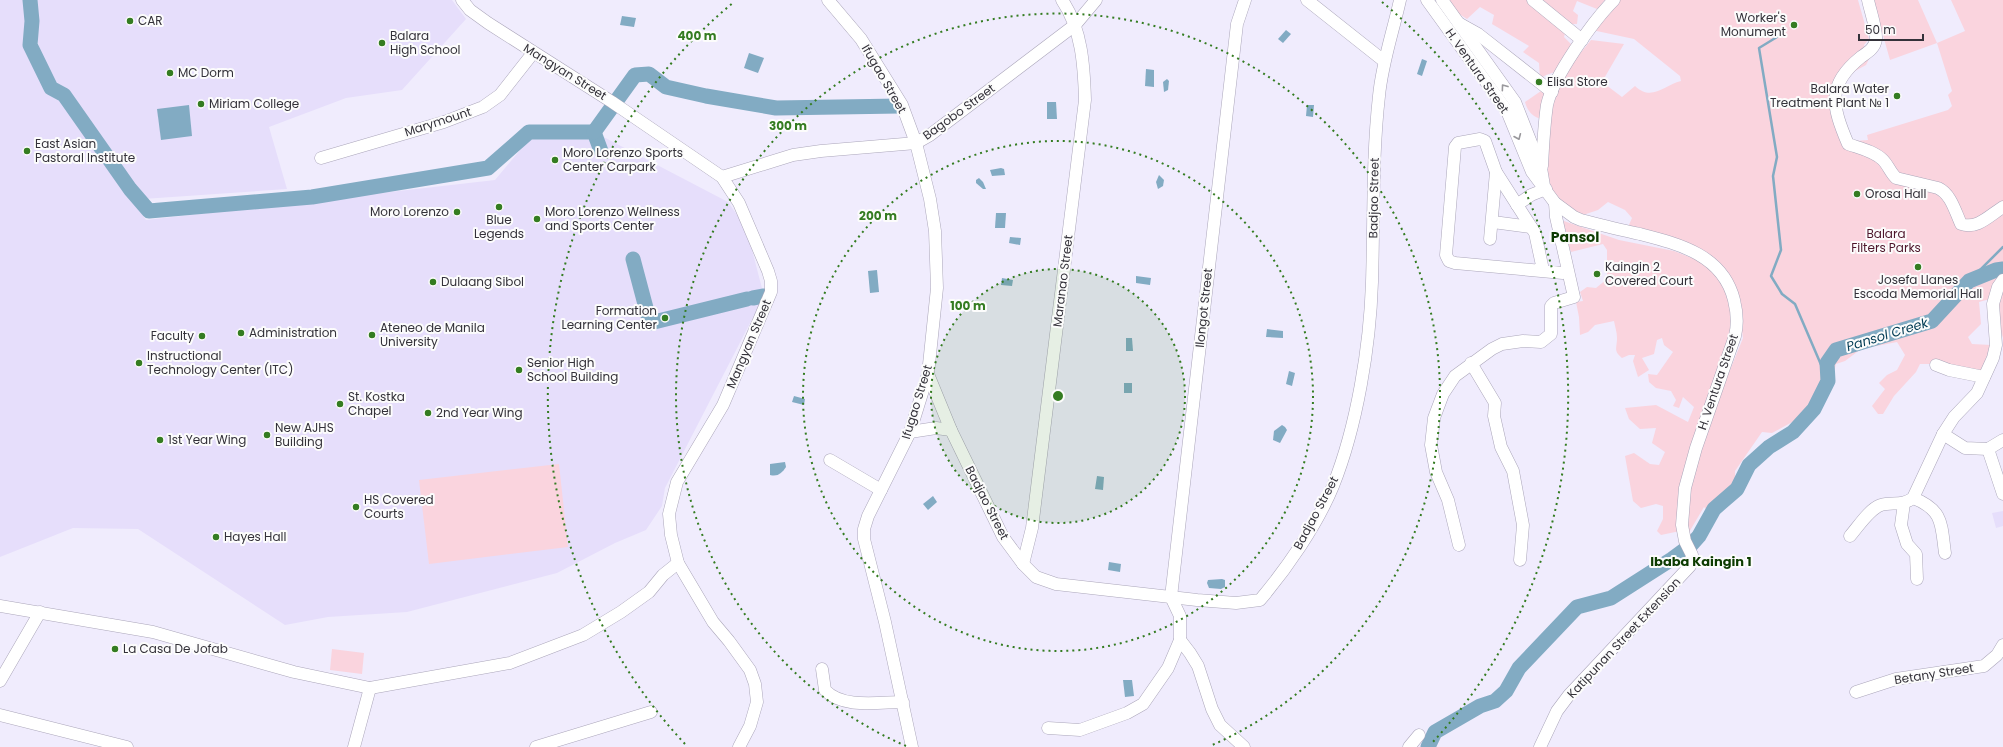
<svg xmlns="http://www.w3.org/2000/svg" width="2003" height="747" font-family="Poppins,sans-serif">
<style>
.built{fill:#e6defb}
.green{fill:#fad4de}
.water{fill:#82abc3}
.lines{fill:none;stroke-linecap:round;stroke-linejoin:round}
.stream{stroke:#82abc3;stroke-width:2.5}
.river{stroke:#82abc3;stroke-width:15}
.minor-casing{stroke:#aba6ba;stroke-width:13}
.minor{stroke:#fff;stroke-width:12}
.oneway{stroke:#99989c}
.ring{fill:none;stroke:#347c21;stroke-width:2;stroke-dasharray:2 4}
.poi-dot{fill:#347c21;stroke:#fcfcfc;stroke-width:1.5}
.labels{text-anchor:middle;stroke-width:4;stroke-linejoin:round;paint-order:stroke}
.poi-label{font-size:12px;fill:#333139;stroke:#fcfcfc;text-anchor:start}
.street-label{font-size:12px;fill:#333139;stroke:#fcfcfc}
.park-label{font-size:12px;fill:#4d162b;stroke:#fcfcfc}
.water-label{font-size:13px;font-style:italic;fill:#013b54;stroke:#fcfcfc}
.neighbourhood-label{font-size:13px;font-weight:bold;fill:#0c3b00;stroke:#fcfcfc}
.quarter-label{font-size:14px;font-weight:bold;fill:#0c3b00;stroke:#fcfcfc}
.centre{fill:#347c21;stroke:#fcfcfc;stroke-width:2}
.ring-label{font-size:12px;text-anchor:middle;font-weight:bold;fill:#347c21;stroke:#fcfcfc;stroke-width:4;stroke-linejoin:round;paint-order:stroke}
</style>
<rect width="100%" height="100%" fill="#f0ecfd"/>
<g class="built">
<polygon points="0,0 27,0 30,20 26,47 52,93 64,99 146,220 495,180 531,137 594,132 728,202 740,219 751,246 764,296 665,488 662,506 646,530 615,543 557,573 407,612 328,617 285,625 138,529 73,528 0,557"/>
<polygon points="33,0 452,0 466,19 402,90 346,98 269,127 287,189 143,199 57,84 44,64 38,43"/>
<polygon points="2003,511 2003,526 1996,528 1992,513"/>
</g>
<g class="green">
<polygon points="1447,0 1605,0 1597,9 1577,1 1573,11 1578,15 1577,24 1568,24 1564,37 1573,46 1558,71 1546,75 1540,79 1539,63 1523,52 1529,46 1492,24 1494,15 1480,7 1467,19 1453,10"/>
<path d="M1619 0H1858L1869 39 1864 45 1870 57 1866 65 1855 71 1834 91 1841 142 1868 140 1867 135 1948 110 1952 106 1948 95 1952 91 1937 43 1890 60 1873 0H1918L1937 43 1965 31 1951 0H2003V338L1990 299 1979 302 1981 324 1968 337 1972 344 1991 345 1981 372 1947 375 1930 364H1920L1916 372 1894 396 1883 414H1878L1872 406 1885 389 1879 383 1887 375 1897 370 1905 355 1897 342 1861 349 1845 361 1836 364 1832 380 1796 420 1772 433 1762 432 1735 471V486L1708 511 1704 507 1688 534 1684 517 1703 437 1743 338 1740 316 1723 269 1628 227 1632 218 1625 210 1608 202 1598 210 1577 217C1571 212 1563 207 1558 201 1541 180 1544 146 1542 119 1533 118 1527 110 1525 102L1541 91 1574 61 1591 40 1624 44 1602 82 1622 97 1635 86C1652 102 1664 85 1681 81L1680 76 1634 39 1592 30Z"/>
<path d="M1564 221 1619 240 1674 251 1697 260 1713 269 1726 285 1732 305 1733 330 1685 470 1680 531 1661 535 1657 531 1663 519V506L1656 504 1641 508 1633 501 1625 456 1634 453 1650 464 1659 465 1665 452 1652 443 1656 428 1640 429 1629 419 1625 408 1656 405 1688 422 1694 407 1683 397 1679 408 1673 406 1676 400 1671 391 1656 388 1649 382 1648 374 1657 375 1673 352 1664 345 1662 338 1657 340 1654 354 1642 358 1649 370 1638 377 1633 361 1635 355H1629L1622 358C1613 351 1617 348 1617 338 1617 332 1615 327 1614 321L1595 325 1588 332 1580 335 1579 317 1576 302 1583 301 1580 292 1587 287 1596 288 1607 279V250L1603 244 1571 252 1563 229Z"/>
<polygon points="559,464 568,547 429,564 419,480"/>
<polygon points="332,649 364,653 362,674 330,670"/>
</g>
<g class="water">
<polygon points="622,16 636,18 634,27 620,25"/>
<polygon points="1286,30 1291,34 1283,43 1278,39"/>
<polygon points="749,53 764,58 758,73 744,68"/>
<polygon points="1422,59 1427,61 1422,76 1417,74"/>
<polygon points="1146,69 1154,70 1154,87 1145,86"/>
<polygon points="1167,79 1169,81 1168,90 1164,92 1163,82"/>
<polygon points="1047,102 1056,102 1057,119 1047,119"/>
<polygon points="189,105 192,136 161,140 157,109"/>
<polygon points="1307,105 1314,105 1313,117 1306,116"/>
<polygon points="1001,168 1004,169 1005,175 992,176 990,170"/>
<polygon points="1159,175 1164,180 1163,186 1158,189 1156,182"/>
<polygon points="979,178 983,182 986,189 983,189 976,183 976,180"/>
<polygon points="996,213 1006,213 1005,228 995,228"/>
<polygon points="1010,237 1021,238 1020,245 1009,243"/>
<polygon points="877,270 879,292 870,293 868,271"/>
<polygon points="1136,276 1151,278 1150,285 1136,283"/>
<polygon points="1002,278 1013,280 1012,286 1001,285"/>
<polygon points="1267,329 1283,331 1283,338 1266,337"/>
<polygon points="1126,338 1132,338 1133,351 1126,351"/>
<polygon points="1289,371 1295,373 1292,386 1286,384"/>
<rect x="1124" y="383" width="8" height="10"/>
<polygon points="794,396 805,399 804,405 792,402"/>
<polygon points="1282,425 1285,427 1287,430 1280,443 1273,440 1274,431"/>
<path d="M785 462 786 467C782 473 778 477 770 475V464Z"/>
<polygon points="1097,476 1104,477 1103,490 1095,489"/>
<polygon points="933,496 937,502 928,510 923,504"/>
<polygon points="1109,562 1121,564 1120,572 1108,570"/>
<polygon points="1222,579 1225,580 1225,587 1221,589 1209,588 1207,583 1208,580"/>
<polygon points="1123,680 1132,680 1134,696 1125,697"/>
</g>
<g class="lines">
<g class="stream">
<polyline points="1777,37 1759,48 1777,157 1773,176 1781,250 1771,276 1782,294 1795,304 1828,381"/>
<polyline points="1969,281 2003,247"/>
</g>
<g class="river">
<polyline points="30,0 32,21 30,45 51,88 64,95 130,189 149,211 312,197 488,168 529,132 594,132 601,151"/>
<polyline points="594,132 635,75 649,74 666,87 706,96 776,108 900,106"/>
<polyline points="633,259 650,323 747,299"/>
<polyline points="753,298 764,296"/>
<polyline points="1428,747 1435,732 1480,706 1495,701 1506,691 1519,668 1577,607 1611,598 1672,559 1691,545 1699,536 1714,509 1737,489 1749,465 1769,447 1793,432 1814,409 1828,381 1827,363 1836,350 1932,321 1969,281 1996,270 2003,269"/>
</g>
<defs>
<g id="minor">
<polyline points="462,0 470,10 488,23 612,102 722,177 739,203 768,271 771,281 771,292 723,405 677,482 669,514 671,535 678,563 713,622 729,641 750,670 755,684 757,702 750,726 739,747"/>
<polyline points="828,0 861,39 902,105 916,143 930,199 935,231 937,288 928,374 910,432 868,516 864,529 864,539 885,622 912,747"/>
<polyline points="1307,0 1384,61"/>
<path d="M1427 0 1507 111 1532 172 1555 203 1574 217 1581 220C1601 225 1620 230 1640 234 1679 244 1723 255 1734 300 1737 312 1738 324 1735 336L1696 448 1685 488 1682 525 1685 541 1692 555 1690 566 1569 695 1557 711 1540 747"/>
<polyline points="1442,0 1515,102 1541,168 1544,186"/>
<polyline points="1533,0 1582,40"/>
<path d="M1868 0C1870 10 1877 30 1876 39 1875 48 1868 52 1861 57 1826 85 1832 106 1848 144 1859 148 1874 151 1883 160 1888 165 1890 172 1896 178L1938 188C1951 194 1955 211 1961 224 1977 230 1990 215 2003 207"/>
<polyline points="1460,24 1478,34 1552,92"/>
<polyline points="321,158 444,122 483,107 500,95 533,53"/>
<path d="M1542 166C1543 146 1544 125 1547 105 1553 77 1593 21 1614 0"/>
<polyline points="722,177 793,155 821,151 916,143 930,135 1075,25 1096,0"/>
<polyline points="1517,205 1531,195 1546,189"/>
<polyline points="1493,222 1531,227"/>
<polyline points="1490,239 1496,172"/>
<polyline points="1543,270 1535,233 1496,172 1485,141 1480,139 1458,143 1455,147 1446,255 1449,261 1455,263 1563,273"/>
<polyline points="1471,363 1495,403 1494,416 1501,447 1513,471 1523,525 1520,560"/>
<polyline points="1936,365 1949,370 1984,377"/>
<path d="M928 374 951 430 1003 537 1023 564 1036 577 1056 584 1197 600 1236 603 1260 600C1287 568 1317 525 1333 486 1357 426 1370 346 1372 282 1374 220 1372 158 1379 96 1382 63 1393 32 1400 0"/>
<polyline points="910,432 936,428 951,430"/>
<polyline points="1988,449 1965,448 1943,434 1954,417 1977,393 1993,358 1996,345 1993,304 1998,287 2003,280"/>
<polyline points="1988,449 2003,494"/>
<polyline points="1988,449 2003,440"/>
<polyline points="830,460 881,490"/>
<path d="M1913 498C1944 510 1941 525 1945 553"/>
<polyline points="1904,503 1901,525 1907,544 1916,554 1917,579"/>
<path d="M1850 536C1858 527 1869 509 1881 505 1892 502 1903 506 1913 498L1943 434"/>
<polyline points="1459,545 1448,500 1436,472 1431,445 1434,418 1443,394 1455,376 1492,349 1502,344 1523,341 1541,342 1551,334 1551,306 1554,303 1574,297 1556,217 1555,203"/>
<path d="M1023 564 1032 528 1085 100C1084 66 1082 29 1062 0"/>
<polyline points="0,606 153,632 294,672 370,688 510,663 583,635 621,612 649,592 663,575 678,563"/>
<polyline points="1180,640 1190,653 1198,666 1212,709 1220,725 1244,747"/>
<path d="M822 669 825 690C842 709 880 702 903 702"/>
<polyline points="0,681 40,612"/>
<polyline points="1856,692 1896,679 1984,666 1997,655 2003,645"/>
<polyline points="0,715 127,747"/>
<polyline points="1048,728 1080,730 1127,713 1143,704 1168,668 1180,640 1180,616 1171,597 1237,24 1245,0"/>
<polyline points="354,747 370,688"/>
<polyline points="536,747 651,712"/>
<polyline points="1409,747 1419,735"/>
</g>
</defs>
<use href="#minor" class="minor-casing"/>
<use href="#minor" class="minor"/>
</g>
<defs><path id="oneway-chevron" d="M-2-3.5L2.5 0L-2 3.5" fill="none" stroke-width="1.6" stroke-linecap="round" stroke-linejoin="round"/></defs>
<g class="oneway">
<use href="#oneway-chevron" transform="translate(1504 87) rotate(-126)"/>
<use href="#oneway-chevron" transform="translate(1518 137) rotate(67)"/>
</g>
<circle cx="1058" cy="396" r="127" fill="#347c21" fill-opacity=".12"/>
<g class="ring">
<circle cx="1058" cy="396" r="127"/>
<circle cx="1058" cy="396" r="255"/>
<path d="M906 746A382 382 0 1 1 1210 746"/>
<path d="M685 744A510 510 0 0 1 734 2M1382 2A510 510 0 0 1 1431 744"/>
</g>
<g class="poi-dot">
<circle cx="130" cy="21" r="4"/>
<circle cx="1794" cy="25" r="4"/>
<circle cx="382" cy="43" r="4"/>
<circle cx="170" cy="73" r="4"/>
<circle cx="1539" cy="82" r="4"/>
<circle cx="1897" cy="96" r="4"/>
<circle cx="201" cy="104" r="4"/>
<circle cx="27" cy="151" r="4"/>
<circle cx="555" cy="160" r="4"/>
<circle cx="1857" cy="194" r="4"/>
<circle cx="499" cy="207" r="4"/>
<circle cx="457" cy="212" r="4"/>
<circle cx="537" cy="219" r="4"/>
<circle cx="1918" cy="267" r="4"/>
<circle cx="1597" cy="274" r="4"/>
<circle cx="433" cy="282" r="4"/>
<circle cx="665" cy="318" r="4"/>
<circle cx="241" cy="333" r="4"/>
<circle cx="372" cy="335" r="4"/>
<circle cx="202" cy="336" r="4"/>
<circle cx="139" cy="363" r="4"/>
<circle cx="519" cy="370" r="4"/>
<circle cx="340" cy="404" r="4"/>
<circle cx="428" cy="413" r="4"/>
<circle cx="267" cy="435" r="4"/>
<circle cx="160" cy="440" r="4"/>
<circle cx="356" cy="507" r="4"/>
<circle cx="216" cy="537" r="4"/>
<circle cx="115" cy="649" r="4"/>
</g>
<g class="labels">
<g class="poi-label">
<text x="1786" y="22" text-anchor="end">Worker's<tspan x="1786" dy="14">Monument</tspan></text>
<text x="138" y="25">CAR</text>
<text x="390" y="40">Balara<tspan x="390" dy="14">High School</tspan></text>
<text x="178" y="77">MC Dorm</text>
<text x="1547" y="86">Elisa Store</text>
<text x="1889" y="93" text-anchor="end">Balara Water<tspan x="1889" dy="14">Treatment Plant № 1</tspan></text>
<text x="209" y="108">Miriam College</text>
<text x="35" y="148">East Asian<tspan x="35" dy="14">Pastoral Institute</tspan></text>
<text x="563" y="157">Moro Lorenzo Sports<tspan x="563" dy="14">Center Carpark</tspan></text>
<text x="1865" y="198">Orosa Hall</text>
<text x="449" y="216" text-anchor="end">Moro Lorenzo</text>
<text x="545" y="216">Moro Lorenzo Wellness<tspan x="545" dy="14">and Sports Center</tspan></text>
<text x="499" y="224" text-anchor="middle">Blue<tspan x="499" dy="14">Legends</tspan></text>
<text x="1605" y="271">Kaingin 2<tspan x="1605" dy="14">Covered Court</tspan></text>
<text x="1918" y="284" text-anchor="middle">Josefa Llanes<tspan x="1918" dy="14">Escoda Memorial Hall</tspan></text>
<text x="441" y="286">Dulaang Sibol</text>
<text x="657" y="315" text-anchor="end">Formation<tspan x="657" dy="14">Learning Center</tspan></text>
<text x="380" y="332">Ateneo de Manila<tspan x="380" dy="14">University</tspan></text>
<text x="249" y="337">Administration</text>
<text x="194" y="340" text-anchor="end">Faculty</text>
<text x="147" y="360">Instructional<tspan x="147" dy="14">Technology Center (ITC)</tspan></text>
<text x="527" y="367">Senior High<tspan x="527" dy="14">School Building</tspan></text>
<text x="348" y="401">St. Kostka<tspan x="348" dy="14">Chapel</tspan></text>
<text x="436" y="417">2nd Year Wing</text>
<text x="275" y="432">New AJHS<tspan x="275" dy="14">Building</tspan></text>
<text x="168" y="444">1st Year Wing</text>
<text x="364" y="504">HS Covered<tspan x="364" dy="14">Courts</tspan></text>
<text x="224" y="541">Hayes Hall</text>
<text x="123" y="653">La Casa De Jofab</text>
</g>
<g class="street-label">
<text transform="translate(1477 71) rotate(55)" y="4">H. Ventura Street</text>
<text transform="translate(565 72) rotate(32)" y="4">Mangyan Street</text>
<text transform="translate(884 79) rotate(60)" y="4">Ifugao Street</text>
<text transform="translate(959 112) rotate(-36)" y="4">Bagobo Street</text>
<text transform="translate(438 122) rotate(-18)" y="4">Marymount</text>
<text transform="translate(1374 198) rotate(-89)" y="4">Badjao Street</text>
<text transform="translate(1063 281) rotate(-83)" y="4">Maranao Street</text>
<text transform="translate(1204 308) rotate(-84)" y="4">Ilongot Street</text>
<text transform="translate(749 344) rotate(-67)" y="4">Mangyan Street</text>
<text transform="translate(1718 382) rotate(-71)" y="4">H. Ventura Street</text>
<text transform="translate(917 402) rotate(-73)" y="4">Ifugao Street</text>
<text transform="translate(987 503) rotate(63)" y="4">Badjao Street</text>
<text transform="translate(1316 513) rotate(-62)" y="4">Badjao Street</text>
<text transform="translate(1624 638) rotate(-47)" y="4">Katipunan Street Extension</text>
<text transform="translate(1934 674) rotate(-9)" y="4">Betany Street</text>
</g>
<g class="park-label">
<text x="1886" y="238">Balara<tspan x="1886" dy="14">Filters Parks</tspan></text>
</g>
<g class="water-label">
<text transform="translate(1887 334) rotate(-17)" y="5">Pansol Creek</text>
</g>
<g class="neighbourhood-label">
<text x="1701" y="566">Ibaba Kaingin 1</text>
</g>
<g class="quarter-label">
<text x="1575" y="242">Pansol</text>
</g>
</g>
<circle cx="1058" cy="396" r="6" class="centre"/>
<g class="ring-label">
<text x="697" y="40">400 m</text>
<text x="788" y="130">300 m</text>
<text x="878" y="220">200 m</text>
<text x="968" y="310">100 m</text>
</g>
<path d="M1859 34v6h64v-6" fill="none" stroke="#333139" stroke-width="2"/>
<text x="1865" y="34" font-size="12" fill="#333139" stroke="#fcfcfc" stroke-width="3" paint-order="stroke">50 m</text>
</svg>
